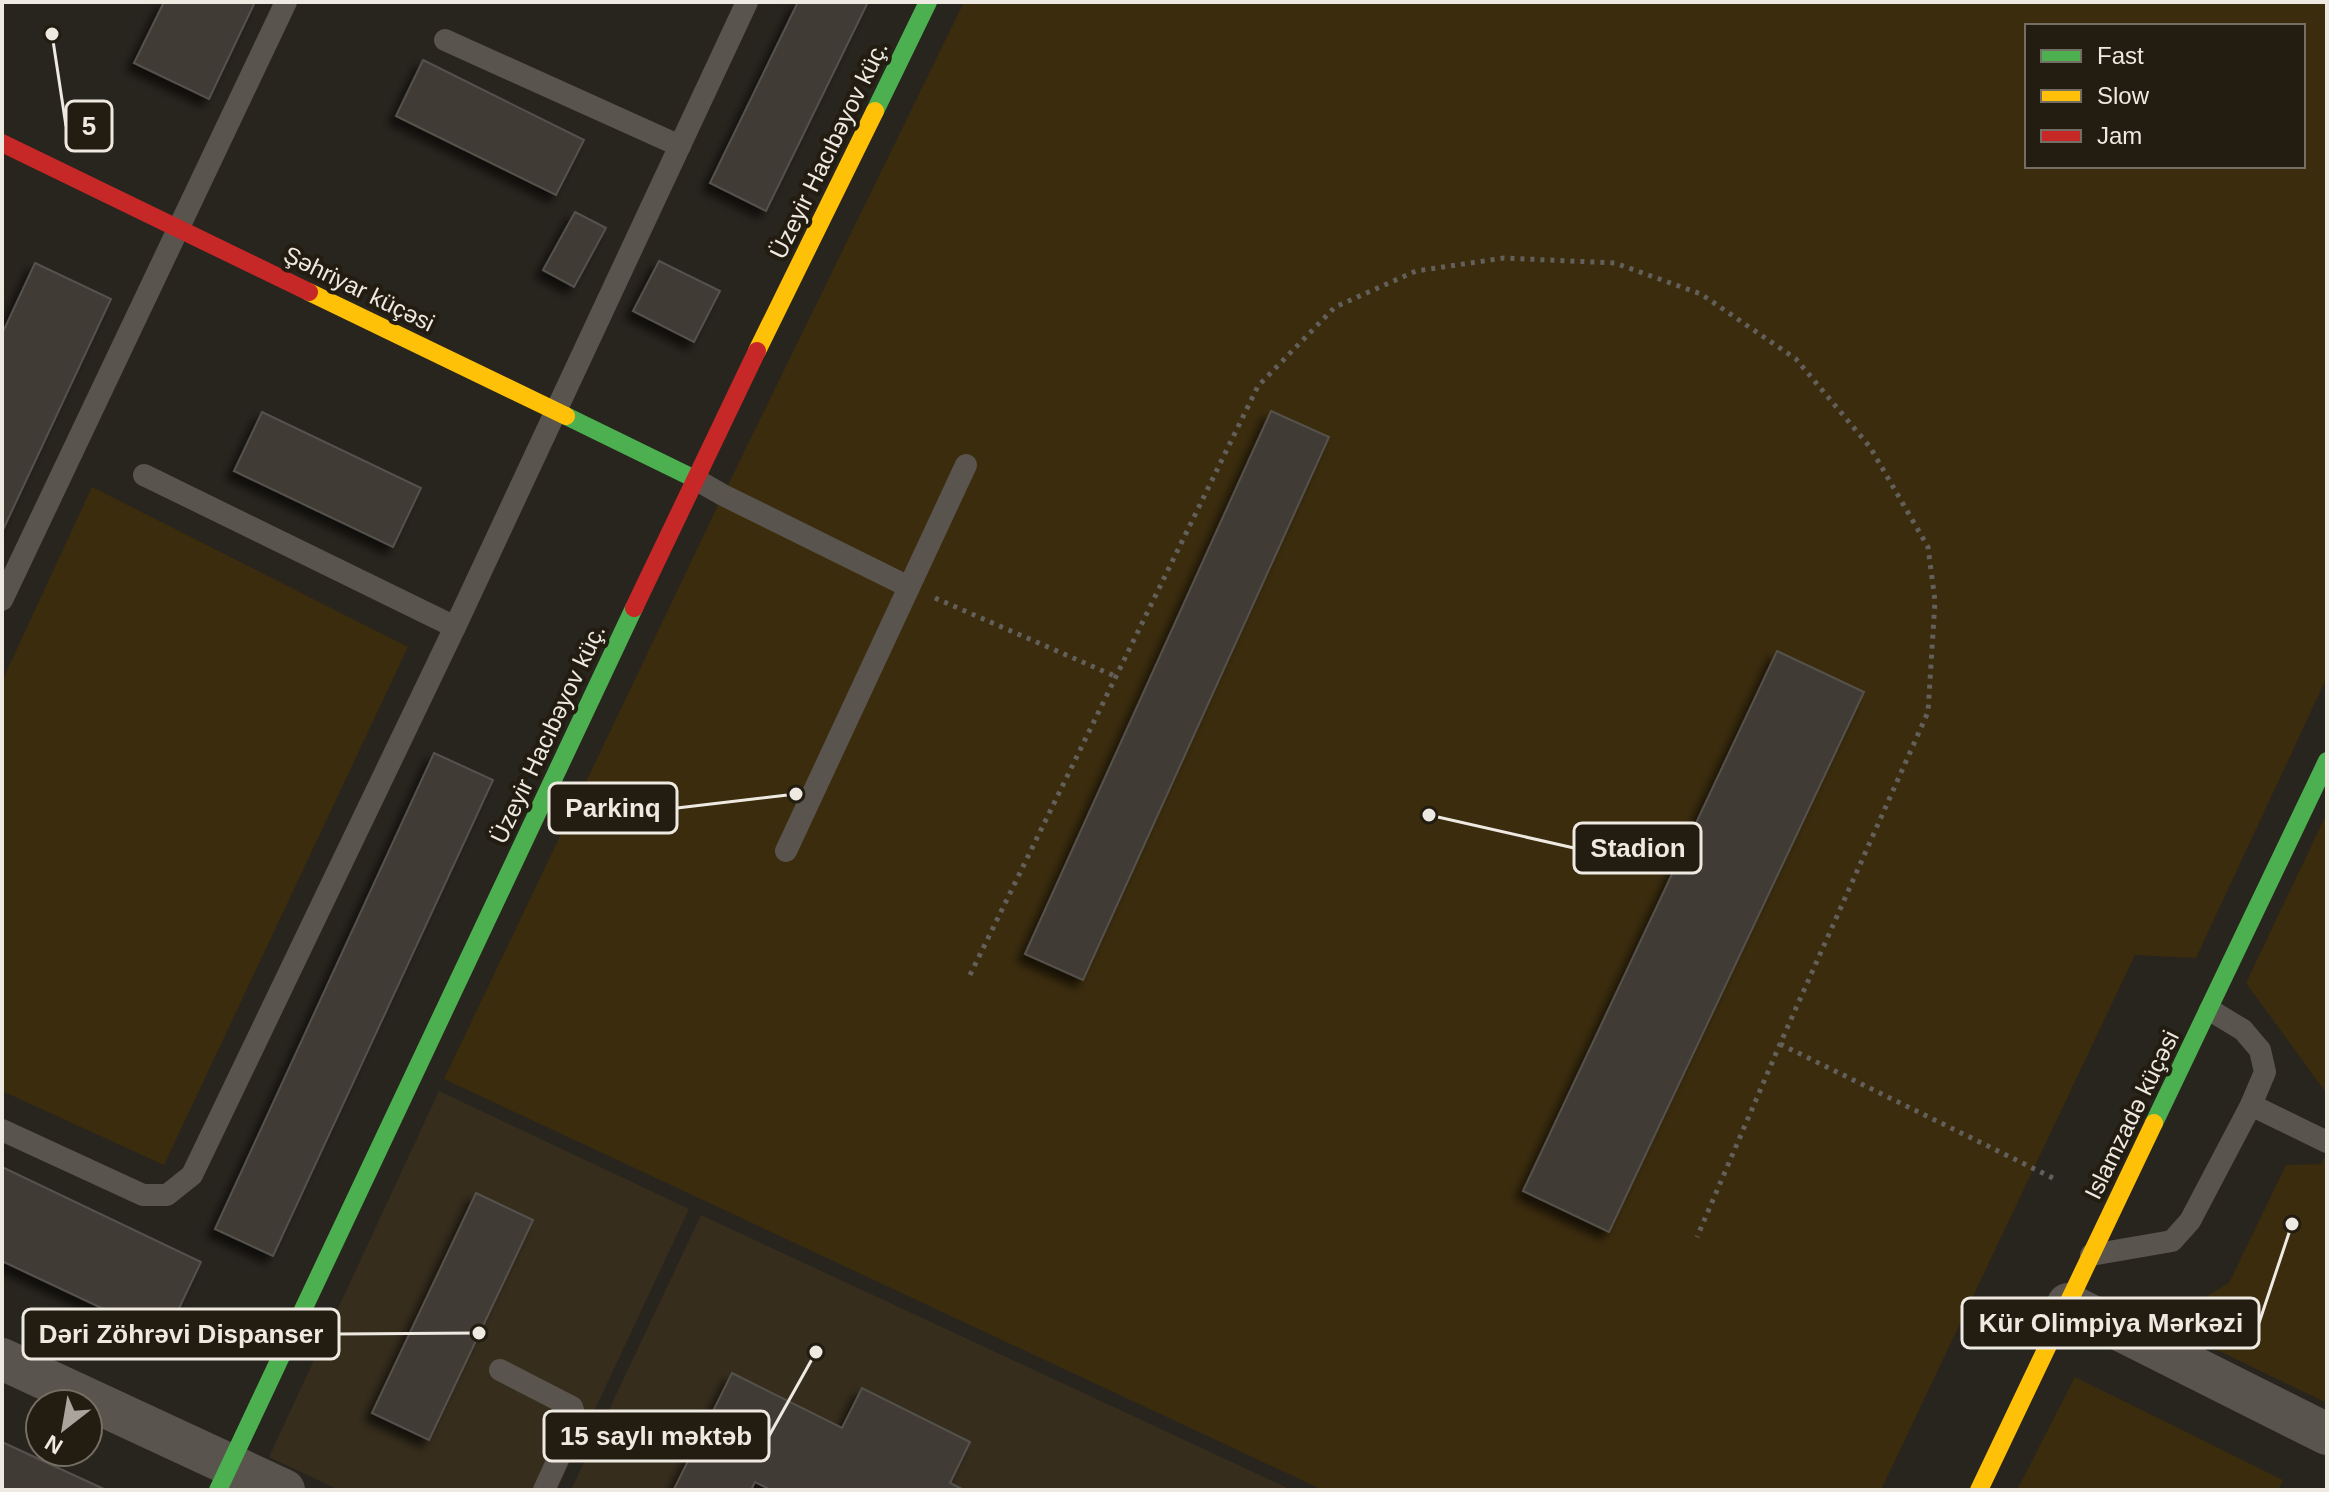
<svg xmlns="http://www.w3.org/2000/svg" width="2329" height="1492" font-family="Arial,sans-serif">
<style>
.built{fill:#362d1d}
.green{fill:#3b2c0e;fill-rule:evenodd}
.building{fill:#3f3b36;stroke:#55514c;stroke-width:2;filter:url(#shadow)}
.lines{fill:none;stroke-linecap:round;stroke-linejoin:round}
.path{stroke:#635f5a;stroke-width:5;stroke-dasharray:4 6;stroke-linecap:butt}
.lane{stroke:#59544e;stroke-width:22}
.street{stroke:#59544e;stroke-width:42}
.fast{stroke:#4caf50;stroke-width:18}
.slow{stroke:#ffc107;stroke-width:18}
.jam{stroke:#c62828;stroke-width:18}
.labels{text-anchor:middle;stroke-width:8;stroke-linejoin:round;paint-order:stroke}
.street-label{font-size:24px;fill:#eeeae2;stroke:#221c11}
.leader{fill:none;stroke:#eeeae2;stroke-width:3}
.callout-dot{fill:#eeeae2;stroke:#221c11;stroke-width:3}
.callout{fill:#221c11;stroke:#eeeae2;stroke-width:3}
.callout-label{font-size:26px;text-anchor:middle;font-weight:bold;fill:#eeeae2}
</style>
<defs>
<filter id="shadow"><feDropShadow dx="-7" dy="7" stdDeviation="4" flood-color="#0009"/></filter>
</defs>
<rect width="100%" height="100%" fill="#28241e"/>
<g class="built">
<polygon points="439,1091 689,1209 557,1490 339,1490 269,1457"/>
<polygon points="701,1215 1292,1490 571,1490"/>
</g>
<g class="green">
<path d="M964 2H2327V677L2196 958 2135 955 1881 1490H1323L444 1079 723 495ZM2027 26H2303V166H2027Z"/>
<polygon points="92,487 408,647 164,1165 2,1091 2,681"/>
<polygon points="2327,813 2327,1094 2246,983"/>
<polygon points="2327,1153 2327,1403 2161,1323 2229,1283 2286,1165 2321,1164"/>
<polygon points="2075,1377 2283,1480 2278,1490 2017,1490"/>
</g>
<g class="building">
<polygon points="164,2 255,2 209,99 134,63"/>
<polygon points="798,2 868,2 766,211 710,183"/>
<polygon points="423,60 584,140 556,195 396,116"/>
<polygon points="575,212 606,228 574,287 543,270"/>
<polygon points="659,261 720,291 694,342 633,311"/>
<polygon points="35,263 111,299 2,532 2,334"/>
<polygon points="1271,411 1329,437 1083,980 1025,954"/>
<polygon points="262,412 421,488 393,547 234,471"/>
<polygon points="1777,651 1864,692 1609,1232 1523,1191"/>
<polygon points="434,753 493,780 273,1256 215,1229"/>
<polygon points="2,1167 201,1262 165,1338 2,1261"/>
<polygon points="476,1193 533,1220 429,1440 372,1413"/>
<polygon points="732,1373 842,1428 862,1388 970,1442 950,1483 964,1490 771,1490 755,1482 751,1490 674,1489"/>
<polygon points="2,1442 106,1490 2,1490"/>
</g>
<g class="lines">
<g class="path">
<polyline points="935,598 1117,677"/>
<polyline points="970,975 1258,386 1335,307 1416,271 1504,258 1615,263 1701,294 1796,359 1870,447 1928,547 1935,601 1928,712 1780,1044 1697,1237"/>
<polyline points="1780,1044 2057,1180"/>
</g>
<g class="lane">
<polyline points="445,40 680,146"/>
<polyline points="144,475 455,627"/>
<polyline points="695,479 723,495 909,587"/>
<polyline points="2,600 286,2"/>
<polyline points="786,851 966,465"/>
<polyline points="2251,1105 2327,1142"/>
<polyline points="2,1130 143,1195 167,1195 192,1175 455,627 747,2"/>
<polyline points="2091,1255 2172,1241 2190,1221 2251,1105 2265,1072 2260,1050 2243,1030 2210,1010"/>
<polyline points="500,1370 572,1407 576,1420 544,1490"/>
</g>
<g class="street">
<polyline points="2068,1304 2327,1434"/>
<polyline points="2,1359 284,1490"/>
</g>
<g class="fast">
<polyline points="875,111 928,2"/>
<polyline points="566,416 695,479"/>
<polyline points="2154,1123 2327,761"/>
<polyline points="218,1490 634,608"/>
</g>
<g class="slow">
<polyline points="309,292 566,416"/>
<polyline points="757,351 875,111"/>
<polyline points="1979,1490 2154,1123"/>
</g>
<g class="jam">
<polyline points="2,143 309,292"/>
<polyline points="634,608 757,351"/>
</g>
</g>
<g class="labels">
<g class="street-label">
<text transform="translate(829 150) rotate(-64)" y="8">Üzeyir Hacıbəyov küç.</text>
<text transform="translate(359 289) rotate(26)" y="8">Şəhriyar küçəsi</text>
<text transform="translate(548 734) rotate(-65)" y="8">Üzeyir Hacıbəyov küç.</text>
<text transform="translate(2132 1115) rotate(-64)" y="8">Islamzadə küçəsi</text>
</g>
</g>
<path class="leader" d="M52 34L66 126M796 794L677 808M1429 815L1574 848M2292 1224L2259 1323M479 1333L339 1334M816 1352L769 1436"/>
<g class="callout-dot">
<circle cx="52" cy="34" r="8"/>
<circle cx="796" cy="794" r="8"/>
<circle cx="1429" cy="815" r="8"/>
<circle cx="2292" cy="1224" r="8"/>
<circle cx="479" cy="1333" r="8"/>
<circle cx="816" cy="1352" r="8"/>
</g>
<g class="callout">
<rect x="66" y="101" width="46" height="50" rx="8"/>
<rect x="549" y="783" width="128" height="50" rx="8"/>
<rect x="1574" y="823" width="127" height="50" rx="8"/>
<rect x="1962" y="1298" width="297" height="50" rx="8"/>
<rect x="23" y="1309" width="316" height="50" rx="8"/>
<rect x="544" y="1411" width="225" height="50" rx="8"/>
</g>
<g class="callout-label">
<text x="89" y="135">5</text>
<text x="613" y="817">Parkinq</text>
<text x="1638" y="857">Stadion</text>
<text x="2111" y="1332">Kür Olimpiya Mərkəzi</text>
<text x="181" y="1343">Dəri Zöhrəvi Dispanser</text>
<text x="656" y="1445">15 saylı məktəb</text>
</g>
<rect width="2329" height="1492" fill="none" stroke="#eeeae2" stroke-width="8"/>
<rect x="2025" y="24" width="280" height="144" fill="#221c11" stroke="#746e65" stroke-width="2"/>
<rect x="2041" y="50" width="40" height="12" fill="#4caf50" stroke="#746e65" stroke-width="2"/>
<text x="2097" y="64" font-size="24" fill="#eeeae2">Fast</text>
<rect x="2041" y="90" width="40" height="12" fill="#ffc107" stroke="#746e65" stroke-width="2"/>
<text x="2097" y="104" font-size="24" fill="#eeeae2">Slow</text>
<rect x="2041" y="130" width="40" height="12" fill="#c62828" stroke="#746e65" stroke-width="2"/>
<text x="2097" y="144" font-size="24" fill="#eeeae2">Jam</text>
<g transform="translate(64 1428) rotate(211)"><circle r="38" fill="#221c11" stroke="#746e65" stroke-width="2"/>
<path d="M0-6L14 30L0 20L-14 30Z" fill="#a9a59d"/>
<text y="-12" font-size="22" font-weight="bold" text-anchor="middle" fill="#eeeae2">N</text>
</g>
</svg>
